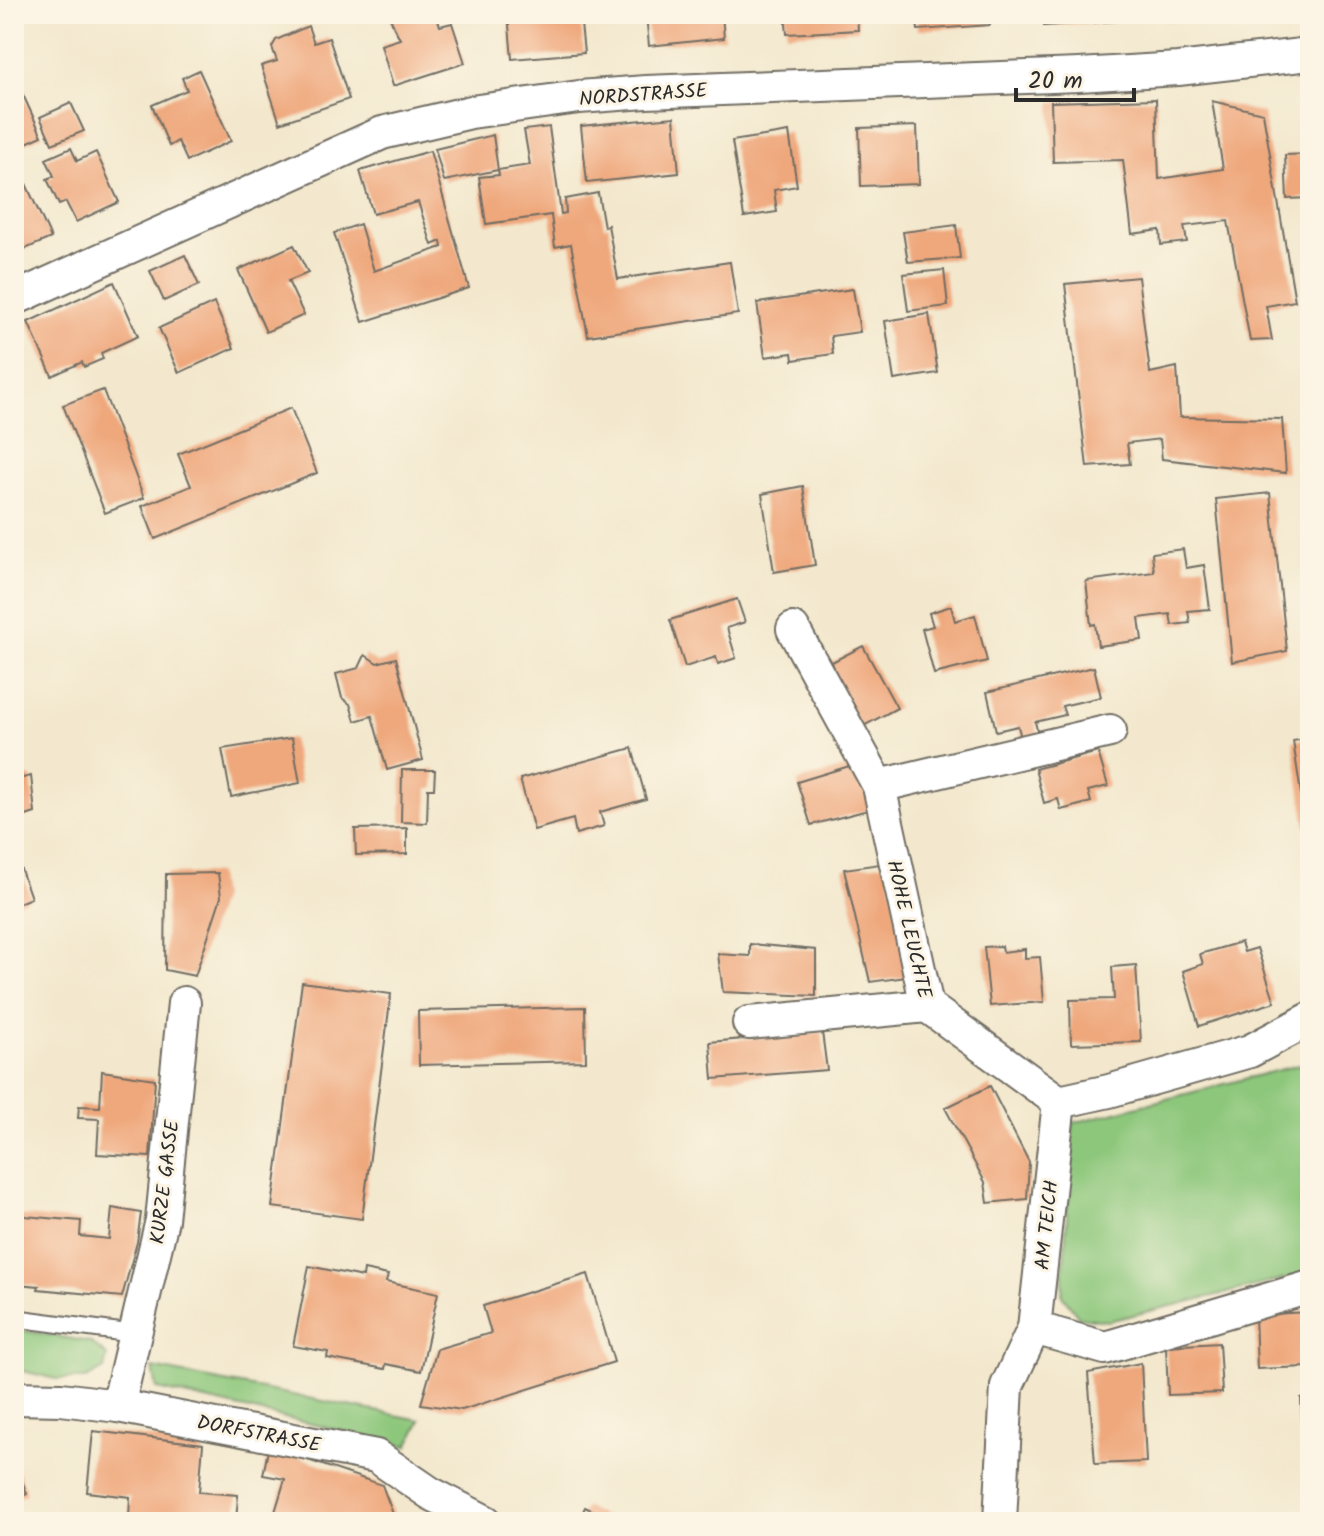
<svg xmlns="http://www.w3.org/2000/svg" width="1324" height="1536" font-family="Kalam,sans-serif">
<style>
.green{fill:#8dc77b;stroke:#5c7953;stroke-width:2}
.building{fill:#efa77b}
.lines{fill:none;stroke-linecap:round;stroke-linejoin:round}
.lane-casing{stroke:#716d64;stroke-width:20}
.street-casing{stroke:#716d64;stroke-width:36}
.lane{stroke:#fff;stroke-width:16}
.street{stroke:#fff;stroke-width:32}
.labels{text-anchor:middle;stroke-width:6;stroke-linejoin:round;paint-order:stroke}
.street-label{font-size:20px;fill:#2b2b2b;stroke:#fcf5e5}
</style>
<rect width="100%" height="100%" fill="#fcf5e5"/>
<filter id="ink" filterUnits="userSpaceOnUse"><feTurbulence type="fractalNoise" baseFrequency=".0125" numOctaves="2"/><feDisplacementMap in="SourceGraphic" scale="16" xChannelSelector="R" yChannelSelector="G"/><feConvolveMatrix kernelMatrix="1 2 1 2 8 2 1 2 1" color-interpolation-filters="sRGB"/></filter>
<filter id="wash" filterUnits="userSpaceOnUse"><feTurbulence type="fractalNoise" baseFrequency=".006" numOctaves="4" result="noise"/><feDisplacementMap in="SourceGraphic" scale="32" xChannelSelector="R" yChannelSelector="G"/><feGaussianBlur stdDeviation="1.8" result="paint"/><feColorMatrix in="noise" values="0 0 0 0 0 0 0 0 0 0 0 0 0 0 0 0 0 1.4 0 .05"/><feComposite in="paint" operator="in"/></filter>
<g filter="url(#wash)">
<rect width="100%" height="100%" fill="#f3e8cd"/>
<g class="green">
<polygon points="1310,1062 1310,1273 1108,1321 1079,1317 1062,1295 1073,1123"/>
<polygon points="14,1329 90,1342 107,1356 104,1369 86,1379 56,1379 14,1369"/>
<polygon points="153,1368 421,1420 408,1446 157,1389"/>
</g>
<g id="blocks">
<g class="building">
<polygon points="388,14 436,14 440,26 452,23 465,63 393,86 381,45 400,39"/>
<polygon points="508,14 580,14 584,53 512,59"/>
<polygon points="646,14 722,14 724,38 649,46"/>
<polygon points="785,14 857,14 858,30 787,34"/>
<polygon points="916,14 989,14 990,25 918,30"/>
<polygon points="1043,14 1116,14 1117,21 1044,26"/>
<polygon points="1165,14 1232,14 1232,16 1165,21"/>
<polygon points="308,26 314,43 329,38 349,99 280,123 261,66 277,61 272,47 276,40"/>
<polygon points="199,70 231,141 187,161 178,141 169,146 152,105 187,90 182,78"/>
<polygon points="18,84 42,136 15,148 14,86"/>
<polygon points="1156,99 1159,179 1223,169 1212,101 1263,113 1295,301 1266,306 1272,340 1250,341 1228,221 1184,226 1187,242 1161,245 1160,230 1132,234 1123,160 1053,162 1051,102"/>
<polygon points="71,103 84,131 52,144 40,117"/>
<polygon points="674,117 679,173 587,183 581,126"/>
<polygon points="917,126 919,184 861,186 859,128"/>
<polygon points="549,127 561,214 566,213 565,199 598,193 604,227 608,225 618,279 730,262 738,314 588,336 571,244 555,247 551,215 486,224 479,177 499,175 498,170 530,165 524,130"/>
<polygon points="789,132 797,186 774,190 777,212 744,217 732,141"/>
<polygon points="493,135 498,170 444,181 435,149"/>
<polygon points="71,148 77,161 96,152 119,202 76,222 66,202 59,205 47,179 54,176 46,159"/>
<polygon points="430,151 469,288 363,322 334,233 360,224 374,271 442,247 441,241 432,245 418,202 373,214 360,171"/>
<polygon points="1310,154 1310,198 1287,199 1285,155"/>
<polygon points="26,184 51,238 16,253 14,248 14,189"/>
<polygon points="956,225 960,258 908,262 903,232"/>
<polygon points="294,245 308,273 288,281 304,315 266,332 238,270"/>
<polygon points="185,255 199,285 164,301 150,271"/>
<polygon points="944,270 948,306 908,311 903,274"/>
<polygon points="1138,277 1150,373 1177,367 1180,417 1282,419 1286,473 1162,459 1160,439 1127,443 1130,464 1087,467 1065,284"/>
<polygon points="114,282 138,336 101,353 103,359 84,367 82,362 52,376 28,322"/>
<polygon points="853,289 860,332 831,336 833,354 793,360 792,353 765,357 757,303"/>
<polygon points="214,303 234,348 179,373 159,328"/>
<polygon points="929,314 938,373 894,380 885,321"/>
<polygon points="103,390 144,498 105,513 63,405"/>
<polygon points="291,408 317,473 155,539 142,506 191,486 178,454"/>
<polygon points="803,486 815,565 774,572 762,494"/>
<polygon points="1270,493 1287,651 1232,662 1216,499"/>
<polygon points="1183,549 1186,568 1204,565 1210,609 1188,611 1190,623 1172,625 1170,614 1139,618 1142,640 1098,646 1095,624 1091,625 1086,581 1154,572 1152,553"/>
<polygon points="737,599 745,622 727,628 736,658 718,664 716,657 685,667 670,620"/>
<polygon points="951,606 955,621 975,615 987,661 934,674 922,629 933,626 929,613"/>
<polygon points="863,646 897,708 860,728 826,665"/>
<polygon points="365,655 377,663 396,658 423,760 387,770 372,716 355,721 350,704 342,698 336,674 359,668"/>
<polygon points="1094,667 1101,697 1062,706 1065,715 1035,722 1040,741 1023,746 1018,726 996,731 987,692"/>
<polygon points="292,738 300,783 231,797 222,749"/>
<polygon points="1310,738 1310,840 1308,840 1293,741"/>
<polygon points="632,748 646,799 600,812 604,826 576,834 573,819 534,830 520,779"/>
<polygon points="1098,752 1108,786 1088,791 1091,802 1061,810 1058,799 1044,803 1035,769"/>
<polygon points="856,764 872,809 811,825 797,782"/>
<polygon points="402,770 435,770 434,789 428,789 427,823 401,822"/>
<polygon points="31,776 35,813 14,820 14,780"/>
<polygon points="407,828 407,854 356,855 355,829"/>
<polygon points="14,850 31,898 14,905"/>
<polygon points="887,863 907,977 870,982 844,869"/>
<polygon points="218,873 221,897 195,976 165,970 166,874"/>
<polygon points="1241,942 1244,952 1257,948 1275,1002 1199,1026 1183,971 1203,964 1200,954"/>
<polygon points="750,944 816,950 816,996 723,992 718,954 750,956"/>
<polygon points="1002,946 1003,952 1025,949 1025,958 1040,957 1044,1002 990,1006 984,947"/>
<polygon points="1136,965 1141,1042 1071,1044 1070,1000 1114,999 1112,967"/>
<polygon points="302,982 391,994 362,1219 272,1207"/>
<polygon points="585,1007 586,1061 419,1065 418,1011"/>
<polygon points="822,1032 827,1070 713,1079 710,1042"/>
<polygon points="102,1071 155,1079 150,1157 97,1154 99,1119 78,1118 79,1106 100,1107"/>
<polygon points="990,1086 1029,1162 1027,1199 988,1203 985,1182 945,1108"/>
<polygon points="112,1208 141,1213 137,1242 122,1297 38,1289 39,1286 17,1284 14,1290 14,1215 81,1221 80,1236 109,1239"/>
<polygon points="309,1266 363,1277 364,1270 388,1275 386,1282 438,1293 421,1371 386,1364 385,1369 327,1358 328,1352 293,1346"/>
<polygon points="588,1274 614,1362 462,1410 421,1404 437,1349 491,1333 483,1306"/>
<polygon points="1306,1312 1308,1367 1257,1369 1255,1315"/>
<polygon points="1219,1343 1222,1393 1168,1395 1166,1346"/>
<polygon points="1141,1363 1146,1462 1095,1464 1088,1373"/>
<polygon points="1301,1398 1310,1398 1310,1448 1303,1448"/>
<polygon points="93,1431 203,1444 199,1492 238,1495 236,1522 174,1522 129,1517 130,1497 87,1492"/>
<polygon points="268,1450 293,1455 382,1485 396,1522 302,1522 275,1512 285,1479 263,1475"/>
<polygon points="14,1459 27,1494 14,1499"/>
<polygon points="585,1507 617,1522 578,1522"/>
</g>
</g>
</g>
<g filter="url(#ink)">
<use href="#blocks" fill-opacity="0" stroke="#716d64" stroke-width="2"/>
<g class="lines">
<defs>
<polyline id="lane" points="14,1318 135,1334"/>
<g id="street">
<polyline points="14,299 382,133 471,112 579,97 646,92 1079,75 1178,69 1310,54"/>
<polyline points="793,629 879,786 927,1006 1059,1102"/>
<polyline points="879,786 1110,731"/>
<polyline points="749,1023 927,1006"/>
<polyline points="1059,1102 1109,1091 1250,1051 1310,1019"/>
<polyline points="1034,1328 1105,1348 1310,1287"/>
<polyline points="14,1398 61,1399 118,1406 376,1456 430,1493 486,1522"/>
<polyline points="118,1406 162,1220 184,1003"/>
<polyline points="1000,1522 1007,1386 1034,1328 1059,1102"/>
</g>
</defs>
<use href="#lane" class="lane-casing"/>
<use href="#street" class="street-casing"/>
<use href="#lane" class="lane"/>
<use href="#street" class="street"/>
</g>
</g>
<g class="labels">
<g class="street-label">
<text transform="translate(643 94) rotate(-4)" y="7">NORDSTRASSE</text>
<text transform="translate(910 929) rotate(77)" y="7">HOHE LEUCHTE</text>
<text transform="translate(164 1182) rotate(-83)" y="7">KURZE GASSE</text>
<text transform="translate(1046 1225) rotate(-84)" y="7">AM TEICH</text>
<text transform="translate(259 1433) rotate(11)" y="7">DORFSTRASSE</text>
</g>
</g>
<rect width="1324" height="1536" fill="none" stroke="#fcf5e5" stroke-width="48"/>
<path d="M1016 88v12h118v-12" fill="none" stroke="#2b2b2b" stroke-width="4"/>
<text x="1028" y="88" font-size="24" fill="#2b2b2b" stroke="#fcf5e5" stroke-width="6" paint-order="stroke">20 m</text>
</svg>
